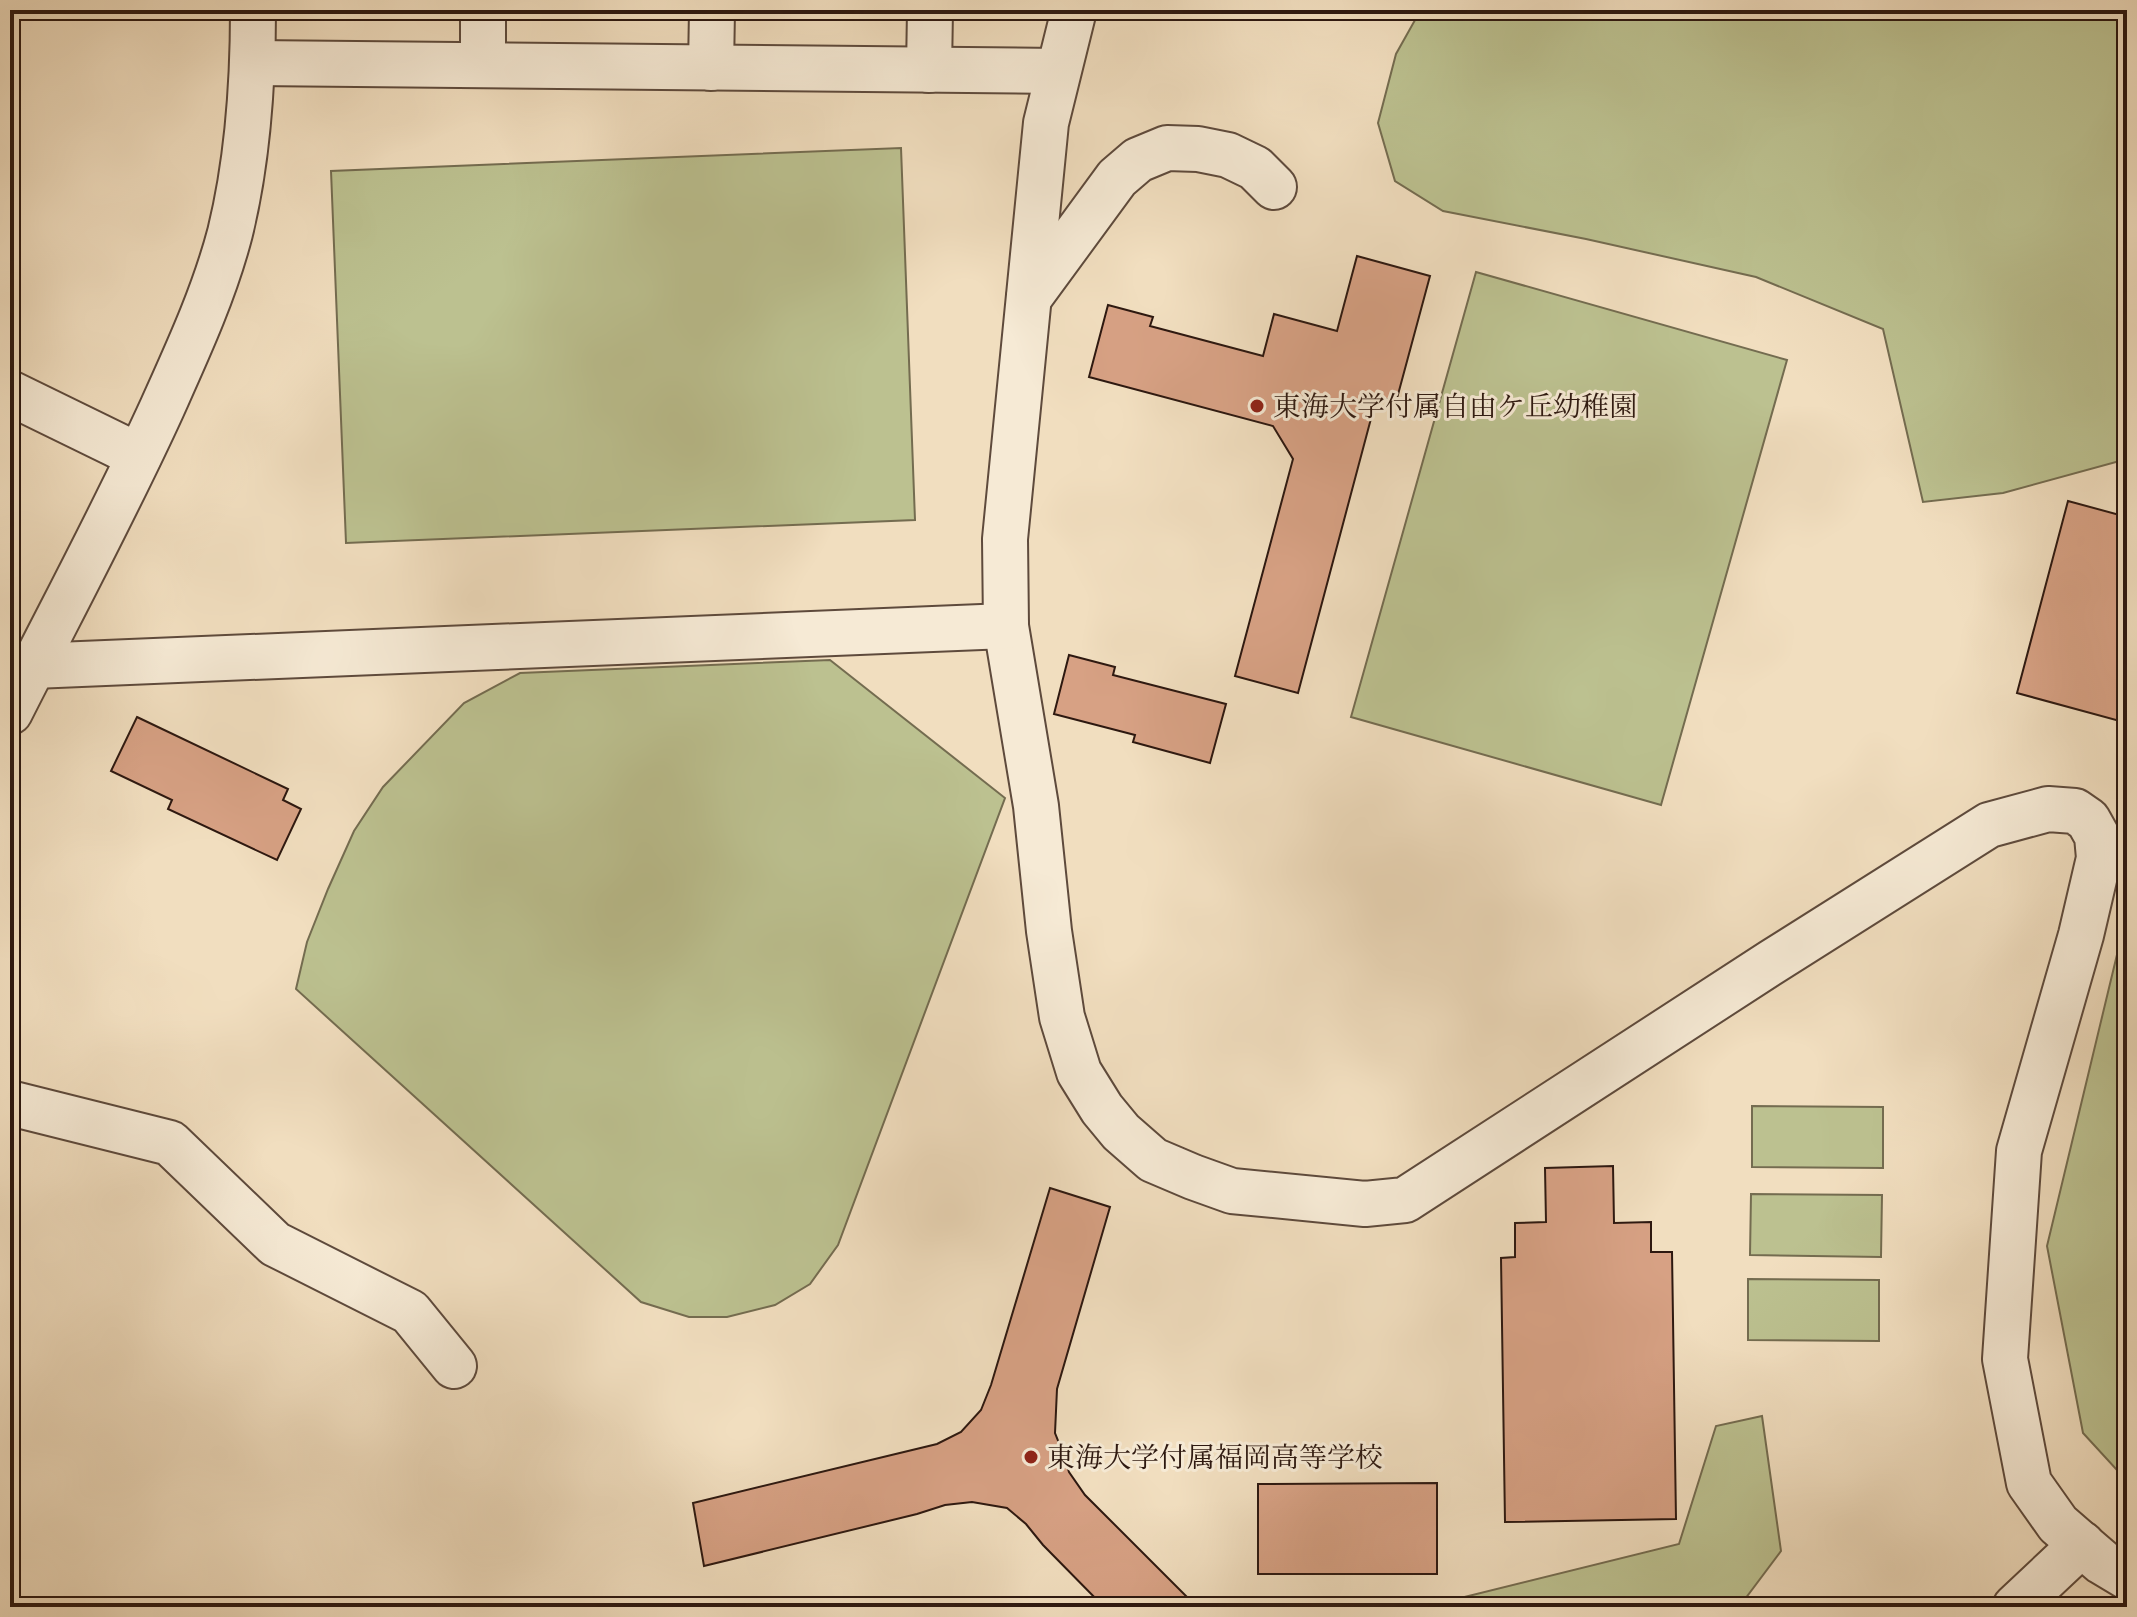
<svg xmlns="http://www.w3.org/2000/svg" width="2137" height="1617" font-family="'Libre Bodoni','Noto Serif JP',serif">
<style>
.green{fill:#bcc190;stroke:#746c50;stroke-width:2}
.building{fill:#d7a184;stroke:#2d1810;stroke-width:2}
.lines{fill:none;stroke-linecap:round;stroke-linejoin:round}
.minor-casing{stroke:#5e4a3c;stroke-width:48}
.minor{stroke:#f6ead5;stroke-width:44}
.poi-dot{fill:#8f2418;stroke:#f6ead5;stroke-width:3}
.labels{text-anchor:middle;stroke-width:6;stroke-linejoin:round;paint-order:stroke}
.poi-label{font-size:28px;fill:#2d1810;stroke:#f6ead5;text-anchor:start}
</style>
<rect width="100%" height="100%" fill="#f1debf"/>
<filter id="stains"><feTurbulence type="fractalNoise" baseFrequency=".0025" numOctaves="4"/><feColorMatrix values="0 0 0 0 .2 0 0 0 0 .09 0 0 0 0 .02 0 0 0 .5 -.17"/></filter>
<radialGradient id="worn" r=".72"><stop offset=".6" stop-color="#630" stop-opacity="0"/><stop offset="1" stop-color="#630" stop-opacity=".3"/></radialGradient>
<g class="green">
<polygon points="1418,10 2127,10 2127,459 2003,493 1923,502 1883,329 1756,277 1586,239 1443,211 1395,181 1378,123 1396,54 1419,13"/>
<polygon points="901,148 915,520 346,543 331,171"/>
<polygon points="1476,272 1787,360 1661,805 1351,717"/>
<polygon points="830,660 1005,798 838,1245 810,1284 775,1305 727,1317 689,1317 641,1302 296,989 307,942 328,889 354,831 383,787 464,703 520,673"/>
<polygon points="2127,913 2127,1481 2083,1433 2047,1246"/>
<polygon points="1752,1106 1883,1107 1883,1168 1752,1167"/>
<polygon points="1751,1194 1882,1195 1881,1257 1750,1255"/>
<polygon points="1748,1279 1879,1280 1879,1341 1748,1340"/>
<polygon points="1762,1416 1781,1551 1739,1607 1424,1607 1679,1544 1716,1426"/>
</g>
<g class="building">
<polygon points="1357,256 1430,276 1396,402 1377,396 1298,693 1235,676 1293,459 1273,426 1089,377 1108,305 1153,317 1150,326 1263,356 1274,314 1337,331"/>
<polygon points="2068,501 2127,517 2127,723 2017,693"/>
<polygon points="1069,655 1115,667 1113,675 1226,704 1210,763 1133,742 1135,735 1054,714"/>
<polygon points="137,717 288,789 283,800 301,809 277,860 168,809 172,800 111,771"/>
<polygon points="1613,1166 1614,1223 1651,1222 1651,1252 1672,1252 1676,1519 1505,1522 1501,1258 1515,1257 1515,1223 1546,1222 1545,1168"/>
<polygon points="1050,1188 1110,1207 1057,1389 1055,1433 1063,1453 1069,1472 1085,1495 1197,1607 1104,1607 1043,1545 1026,1524 1007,1508 972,1502 945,1505 917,1514 704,1566 693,1503 937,1444 961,1432 981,1410 991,1385"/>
<polygon points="1437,1483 1437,1574 1258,1574 1258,1484"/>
</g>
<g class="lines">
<defs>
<g id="minor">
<polyline points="1074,10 1046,123 1005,539 1006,626 1036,806 1049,931 1062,1017 1079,1072 1102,1109 1121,1132 1153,1160 1193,1177 1232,1191 1365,1204 1405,1200 1772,962 1989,825 2048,809 2075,811 2088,820 2097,836 2099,858 2081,935 2019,1151 2005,1359 2029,1483 2058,1524 2102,1562 2127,1577"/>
<polyline points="253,63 1058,71"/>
<polyline points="483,65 483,10"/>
<polyline points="711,68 712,10"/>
<polyline points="929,70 930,10"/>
<polyline points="1029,298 1117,178 1138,160 1167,148 1198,149 1228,155 1255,168 1274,187"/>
<polyline points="10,393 139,456"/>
<polyline points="33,666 1006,626"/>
<path d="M10 712C61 611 115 511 162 408 188 350 214 294 230 233 248 160 253 84 253 10"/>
<polyline points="10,1103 170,1143 275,1244 410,1312 454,1366"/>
<polyline points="2015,1607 2082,1544"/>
</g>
</defs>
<use href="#minor" class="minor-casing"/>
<use href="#minor" class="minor"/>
</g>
<g class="poi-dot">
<circle cx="1257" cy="406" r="8"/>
<circle cx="1031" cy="1457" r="8"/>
</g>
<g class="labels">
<g class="poi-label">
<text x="1273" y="416">東海大学付属自由ケ丘幼稚園</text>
<text x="1047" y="1467">東海大学付属福岡高等学校</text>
</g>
</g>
<rect width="2137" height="1617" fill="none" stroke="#f1debf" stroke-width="40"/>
<rect x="12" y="12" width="2113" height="1593" fill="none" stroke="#2d1810" stroke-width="4"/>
<rect x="20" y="20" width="2097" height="1577" fill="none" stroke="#2d1810" stroke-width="2"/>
<rect width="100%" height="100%" filter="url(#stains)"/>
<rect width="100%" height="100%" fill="url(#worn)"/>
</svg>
